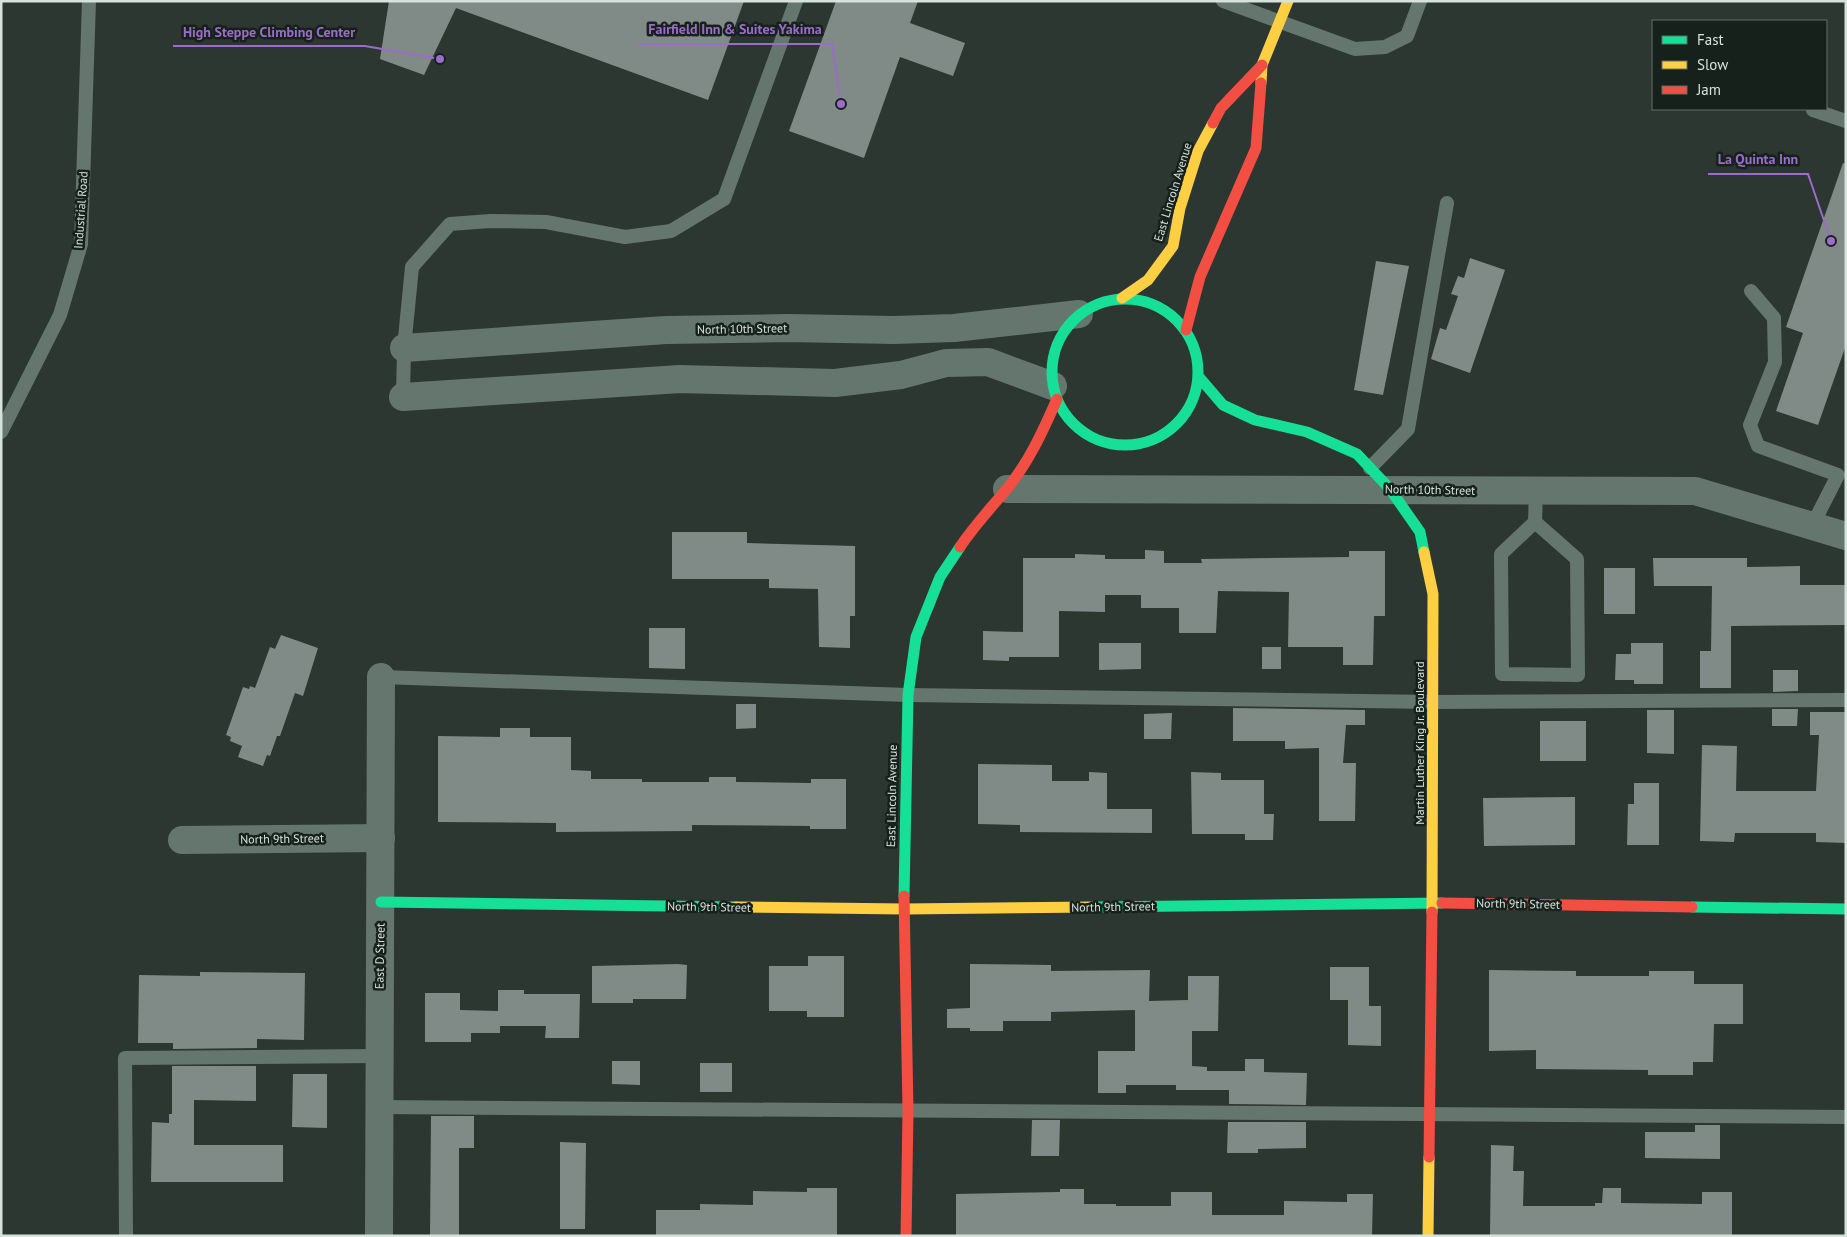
<svg xmlns="http://www.w3.org/2000/svg" width="1847" height="1237" font-family="'PT Sans',sans-serif">
<style>
.building{fill:#808a86}
.lines{fill:none;stroke-linecap:round;stroke-linejoin:round}
.lane{stroke:#65766e;stroke-width:14}
.street{stroke:#65766e;stroke-width:28}
.fast{stroke:#16e098;stroke-width:11}
.slow{stroke:#ffcf43;stroke-width:11}
.jam{stroke:#f24e42;stroke-width:11}
.labels{text-anchor:middle;stroke-width:5;stroke-linejoin:round;paint-order:stroke}
.street-label{font-size:12px;fill:#d6e2dc;stroke:#17211c}
.leader{fill:none;stroke:#9b6cc9;stroke-width:2}
.callout-dot{fill:#9b6cc9;stroke:#17211c;stroke-width:2}
.callout-label{font-size:14px;text-anchor:middle;font-weight:bold;fill:#9b6cc9;stroke:#17211c;stroke-width:5;stroke-linejoin:round;paint-order:stroke}
</style>
<rect width="100%" height="100%" fill="#2c3732"/>
<g class="building">
<polygon points="389,1 744,1 708,100 456,8 424,75 380,59"/>
<polygon points="836,1 918,1 910,23 965,43 953,76 900,57 864,158 789,131"/>
<polygon points="1843,163 1846,164 1846,345 1818,425 1776,411 1803,333 1786,327"/>
<polygon points="1470,258 1505,270 1470,373 1431,359 1440,328 1446,330 1458,296 1451,294 1458,276 1464,278"/>
<polygon points="1376,261 1409,266 1383,395 1354,390"/>
<polygon points="672,532 747,532 747,543 855,546 855,616 850,616 850,648 819,647 818,589 769,588 769,579 672,579"/>
<polygon points="1145,550 1164,551 1164,563 1202,563 1201,559 1349,557 1349,551 1385,551 1385,616 1374,616 1373,665 1343,665 1343,647 1288,647 1289,592 1218,591 1216,633 1179,633 1179,608 1141,608 1141,595 1105,595 1105,612 1059,611 1059,657 1009,657 1009,661 983,660 983,631 1023,632 1023,558 1075,558 1075,554 1105,555 1105,559 1145,559"/>
<polygon points="1653,558 1747,558 1747,567 1800,566 1800,585 1846,585 1846,625 1731,626 1731,688 1700,688 1700,651 1711,651 1712,586 1654,586"/>
<rect x="1604" y="568" width="31" height="46"/>
<polygon points="649,628 685,628 685,669 649,668"/>
<polygon points="281,635 318,648 303,696 295,693 280,736 277,736 270,756 267,755 263,766 238,757 242,746 230,741 231,737 226,735 243,687 249,689 250,686 255,688 270,647 275,649"/>
<polygon points="1099,643 1141,643 1141,669 1099,670"/>
<polygon points="1631,643 1663,643 1663,684 1634,684 1634,680 1615,680 1616,654 1631,654"/>
<rect x="1262" y="647" width="19" height="22"/>
<polygon points="1773,670 1798,670 1798,691 1773,692"/>
<polygon points="736,704 756,704 756,728 736,729"/>
<polygon points="1233,708 1365,710 1365,725 1346,725 1343,763 1356,763 1355,821 1319,821 1319,748 1285,749 1285,741 1233,741"/>
<polygon points="1772,709 1798,709 1797,726 1772,726"/>
<polygon points="1647,710 1674,710 1674,754 1647,753"/>
<polygon points="1810,712 1846,712 1846,843 1816,842 1816,833 1735,833 1734,842 1700,841 1702,745 1737,746 1736,791 1816,791 1819,735 1810,735"/>
<polygon points="1172,713 1171,739 1144,739 1144,714"/>
<rect x="1540" y="721" width="46" height="40"/>
<polygon points="500,728 530,728 530,737 571,737 571,770 591,771 591,779 642,779 642,782 709,782 709,777 736,777 736,782 811,783 811,779 846,779 846,829 810,829 810,826 692,825 692,831 556,832 556,823 438,822 438,736 500,737"/>
<polygon points="978,764 1052,765 1052,781 1089,781 1089,772 1107,773 1107,809 1152,809 1152,833 1020,832 1020,825 978,824"/>
<polygon points="1191,772 1221,773 1221,780 1264,780 1264,814 1274,814 1273,840 1245,840 1245,834 1192,834"/>
<polygon points="1634,783 1659,783 1659,845 1627,845 1628,804 1634,804"/>
<polygon points="1575,797 1575,845 1484,846 1483,798"/>
<polygon points="808,956 844,956 844,1017 807,1017 807,1011 769,1011 769,966 808,966"/>
<polygon points="678,964 687,965 686,999 633,999 633,1003 592,1003 592,966"/>
<polygon points="970,964 1051,965 1051,971 1150,970 1149,1001 1188,1000 1188,976 1219,976 1218,1031 1192,1031 1192,1066 1207,1067 1207,1071 1245,1071 1245,1059 1264,1059 1264,1072 1307,1073 1306,1105 1229,1104 1229,1090 1176,1090 1176,1085 1126,1085 1126,1093 1098,1093 1098,1051 1135,1051 1135,1010 1051,1012 1051,1021 1003,1021 1003,1031 970,1031 970,1028 947,1028 947,1009 970,1008"/>
<polygon points="1330,967 1369,967 1369,1006 1381,1006 1381,1046 1348,1045 1348,1000 1330,1000"/>
<polygon points="1489,970 1576,971 1576,976 1649,976 1649,971 1694,971 1694,984 1743,984 1743,1024 1714,1024 1713,1062 1693,1062 1693,1075 1648,1075 1648,1070 1536,1069 1536,1050 1489,1051"/>
<polygon points="200,972 305,973 304,1040 257,1039 257,1048 173,1049 173,1043 138,1043 139,975 200,976"/>
<polygon points="498,990 524,990 524,994 580,994 579,1038 545,1038 546,1026 500,1026 500,1033 471,1033 471,1042 425,1042 425,993 460,993 460,1010 498,1011"/>
<polygon points="612,1061 640,1061 640,1085 612,1084"/>
<rect x="700" y="1063" width="32" height="29"/>
<polygon points="172,1066 256,1066 256,1101 194,1100 194,1145 283,1145 283,1182 151,1182 152,1122 169,1123 169,1114 172,1114"/>
<polygon points="293,1074 327,1074 327,1128 292,1127"/>
<polygon points="431,1116 474,1116 474,1148 459,1148 459,1236 430,1236"/>
<polygon points="1032,1120 1060,1120 1059,1156 1031,1156"/>
<polygon points="1228,1122 1306,1122 1306,1148 1258,1149 1258,1153 1227,1153"/>
<polygon points="1695,1125 1720,1125 1720,1159 1645,1158 1645,1132 1695,1132"/>
<polygon points="560,1142 586,1143 585,1229 560,1229"/>
<polygon points="1491,1145 1514,1146 1513,1171 1524,1171 1523,1206 1595,1206 1595,1203 1602,1203 1603,1188 1621,1188 1621,1203 1702,1204 1702,1192 1732,1192 1732,1236 1490,1236"/>
<polygon points="807,1188 837,1188 837,1236 656,1236 656,1210 700,1210 700,1204 753,1205 753,1191 807,1192"/>
<polygon points="1060,1189 1084,1189 1084,1204 1116,1204 1116,1206 1171,1206 1171,1192 1212,1192 1212,1215 1284,1215 1284,1201 1347,1202 1347,1194 1373,1194 1372,1236 956,1236 956,1194 1060,1192"/>
</g>
<g class="lines">
<g class="lane">
<polyline points="1223,1 1355,49 1385,47 1407,36 1420,1"/>
<polyline points="1813,110 1846,121"/>
<polyline points="1751,291 1774,318 1775,362 1750,425 1758,446 1838,475 1812,526"/>
<polyline points="403,397 404,348 412,267 450,224 490,221 546,222 625,237 671,231 724,199 796,1"/>
<polyline points="1,432 60,315 81,244 89,1"/>
<polyline points="1370,468 1408,429 1447,203"/>
<polyline points="1535,522 1501,554 1502,674 1578,675 1577,559 1535,522 1536,491"/>
<polyline points="381,677 908,695 1434,702 1846,700"/>
<polyline points="378,1107 1846,1117"/>
<polyline points="126,1236 125,1058 379,1056"/>
</g>
<g class="street">
<polyline points="404,348 666,330 788,328 894,330 954,328 1079,314"/>
<polyline points="403,397 680,379 835,383 901,375 946,363 988,362 1053,386"/>
<polyline points="1007,489 1695,491 1846,536"/>
<polyline points="182,840 381,838"/>
<polyline points="379,1236 381,677"/>
</g>
<g class="fast">
<circle cx="1125" cy="372" r="73"/>
<polyline points="1199,377 1223,405 1255,420 1307,432 1357,454 1390,489 1420,532 1424,552"/>
<polyline points="904,896 908,695 916,637 940,577 960,547"/>
<polyline points="381,902 736,907"/>
<polyline points="1095,907 1442,903"/>
<polyline points="1692,907 1846,909"/>
</g>
<g class="slow">
<polyline points="1261,83 1262,65 1288,1"/>
<polyline points="1122,298 1148,280 1173,246 1180,208 1198,151 1213,123"/>
<polyline points="1424,552 1433,594 1432,912"/>
<polyline points="736,907 904,909 1095,907"/>
<polyline points="1428,1236 1429,1157"/>
</g>
<g class="jam">
<polyline points="1213,123 1221,108 1262,65"/>
<polyline points="1186,330 1200,277 1256,148 1261,83"/>
<path d="M960 547C974 526 990 509 1006 490 1029 462 1043 431 1057 399"/>
<polyline points="904,896 908,1111 906,1236"/>
<polyline points="1442,903 1692,907"/>
<polyline points="1429,1157 1432,912"/>
</g>
</g>
<g class="labels">
<g class="street-label">
<text transform="translate(1173 192) rotate(-73)" y="4">East Lincoln Avenue</text>
<text transform="translate(81 210) rotate(-86)" y="4">Industrial Road</text>
<text transform="translate(742 329) rotate(-1)" y="4">North 10th Street</text>
<text transform="translate(1430 490) rotate(1)" y="4">North 10th Street</text>
<text transform="translate(1420 743) rotate(-90)" y="4">Martin Luther King Jr. Boulevard</text>
<text transform="translate(892 796) rotate(-89)" y="4">East Lincoln Avenue</text>
<text transform="translate(282 839) rotate(-1)" y="4">North 9th Street</text>
<text transform="translate(1518 904) rotate(1)" y="4">North 9th Street</text>
<text transform="translate(709 907) rotate(1)" y="4">North 9th Street</text>
<text transform="translate(1113 907) rotate(-1)" y="4">North 9th Street</text>
<text transform="translate(380 956) rotate(-89)" y="4">East D Street</text>
</g>
</g>
<path class="leader" d="M841 104L832 44H638M440 59L365 46H173M1831 241L1808 174H1708"/>
<g class="callout-dot">
<circle cx="841" cy="104" r="5"/>
<circle cx="440" cy="59" r="5"/>
<circle cx="1831" cy="241" r="5"/>
</g>
<g class="callout-label">
<text x="735" y="34">Fairfield Inn &amp; Suites Yakima</text>
<text x="269" y="37">High Steppe Climbing Center</text>
<text x="1758" y="164">La Quinta Inn</text>
</g>
<rect width="1847" height="1237" fill="none" stroke="#d6e2dc" stroke-width="5"/>
<rect x="1652" y="20" width="175" height="90" fill="#17211c" stroke="#636e69"/>
<rect x="1662" y="36" width="25" height="8" fill="#16e098" stroke="#636e69"/>
<text x="1697" y="45" font-size="15" fill="#d6e2dc">Fast</text>
<rect x="1662" y="61" width="25" height="8" fill="#ffcf43" stroke="#636e69"/>
<text x="1697" y="70" font-size="15" fill="#d6e2dc">Slow</text>
<rect x="1662" y="86" width="25" height="8" fill="#f24e42" stroke="#636e69"/>
<text x="1697" y="95" font-size="15" fill="#d6e2dc">Jam</text>
</svg>
